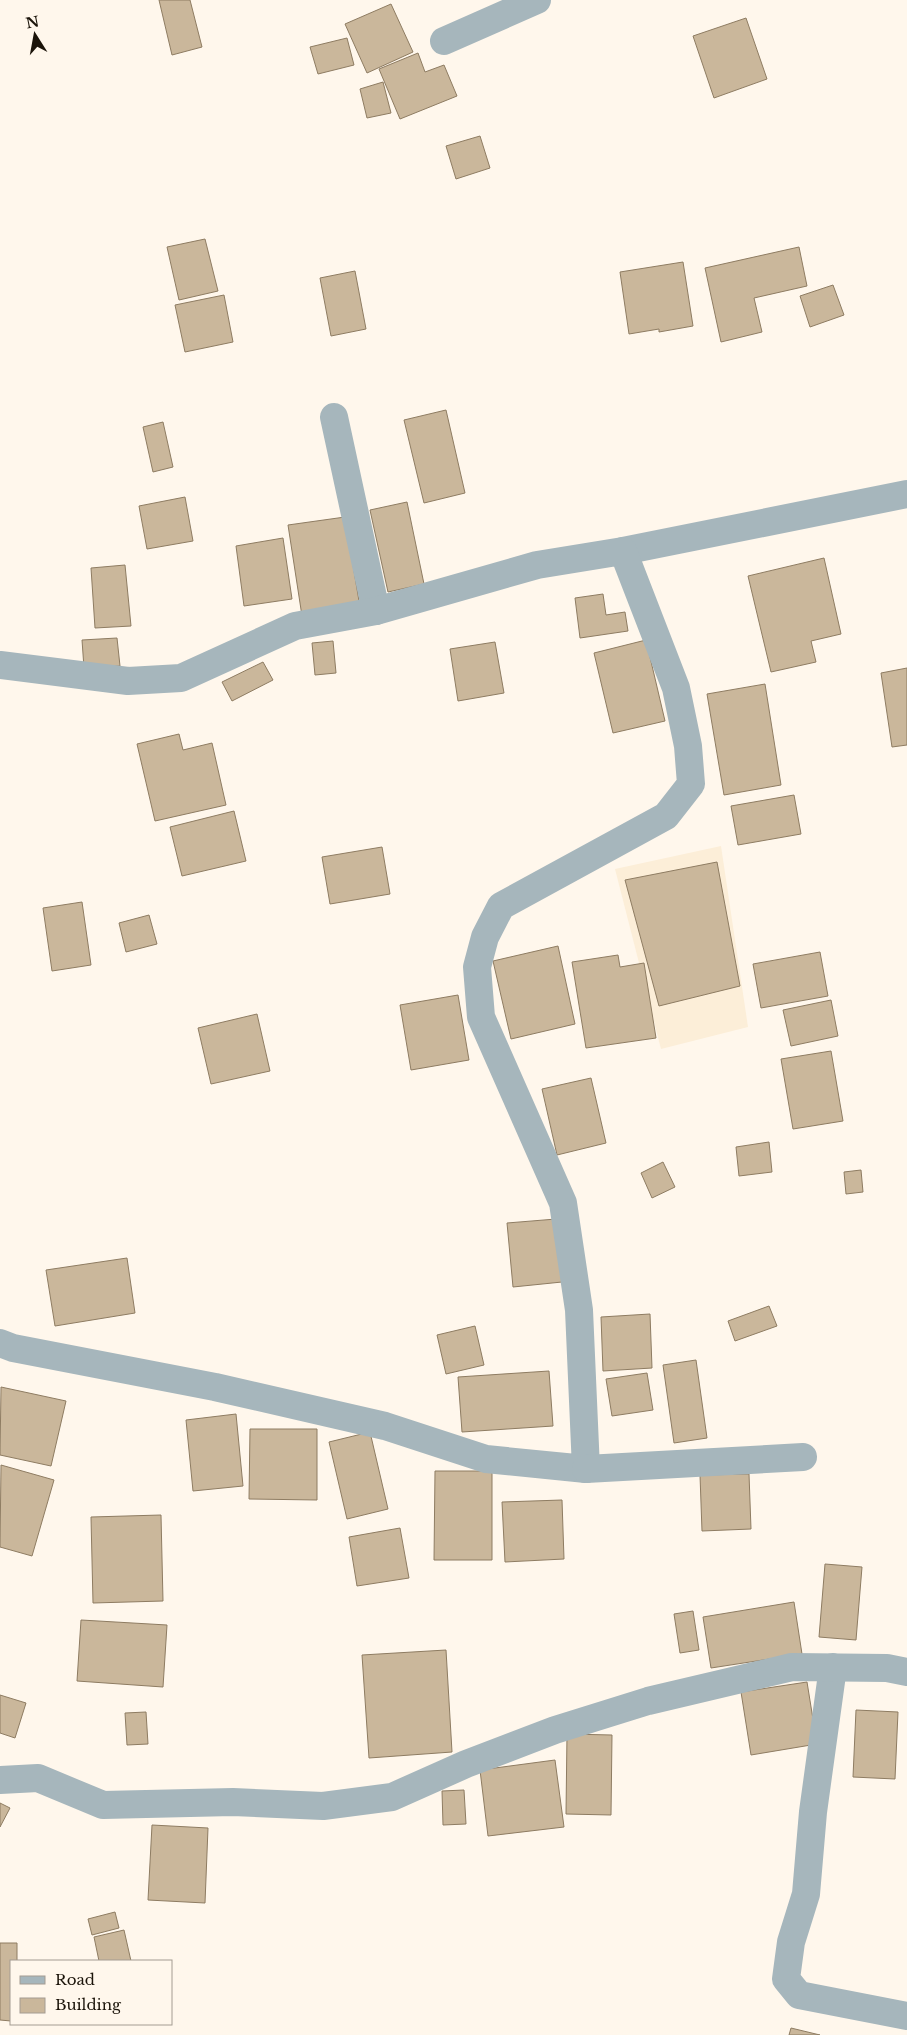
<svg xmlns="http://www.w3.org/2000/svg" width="907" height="2035" font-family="'Libre Baskerville',serif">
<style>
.built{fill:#fceed8}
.building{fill:#cab79b;stroke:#8e7c62}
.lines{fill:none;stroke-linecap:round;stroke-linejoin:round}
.minor{stroke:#a6b6bc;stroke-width:28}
</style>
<rect width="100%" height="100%" fill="#fff7ec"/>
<polygon class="built" points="721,846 748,1027 661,1049 615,869"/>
<g class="building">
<polygon points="159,0 190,0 202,47 172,55"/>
<polygon points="391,4 413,52 367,73 345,24"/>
<polygon points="746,18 767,79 714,98 693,36"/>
<polygon points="347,38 354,65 318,74 310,47"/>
<polygon points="418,53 425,72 444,65 457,96 400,119 379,69"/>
<polygon points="383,82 391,113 367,118 360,89"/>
<polygon points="480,136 490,168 456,179 446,146"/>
<polygon points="205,239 218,291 179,300 167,247"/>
<polygon points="799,247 807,286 754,298 762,332 721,342 705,268"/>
<polygon points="683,262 693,326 659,332 659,329 629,334 620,272"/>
<polygon points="355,271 366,329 331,336 320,278"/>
<polygon points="833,285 844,315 810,327 800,296"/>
<polygon points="224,295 233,342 185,352 175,305"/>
<polygon points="446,410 465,493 424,503 404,420"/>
<polygon points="163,422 173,467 153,472 143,427"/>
<polygon points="185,497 193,541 147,549 139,506"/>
<polygon points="407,502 424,584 388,592 370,510"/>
<polygon points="345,517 360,607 302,616 288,525"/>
<polygon points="283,538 292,599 244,606 236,546"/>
<polygon points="824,558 841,634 811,641 816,662 771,672 748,576"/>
<polygon points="125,565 131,626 95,628 91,568"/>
<polygon points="603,594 606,615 625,612 628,631 580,638 575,598"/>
<polygon points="117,638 120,666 84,668 82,640"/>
<polygon points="646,640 665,721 613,733 594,653"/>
<polygon points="333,641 336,673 315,675 312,643"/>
<polygon points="495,642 504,693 458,701 450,649"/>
<polygon points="263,662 273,680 232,701 222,682"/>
<polygon points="907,668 907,745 892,747 881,673"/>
<polygon points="765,684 781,785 724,795 707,694"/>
<polygon points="179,734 183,750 212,743 226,805 155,821 137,744"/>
<polygon points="794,795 801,834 738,845 731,806"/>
<polygon points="234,811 246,861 182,876 170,827"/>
<polygon points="382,847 390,894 330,904 322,857"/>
<polygon points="717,862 740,986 659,1006 625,880"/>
<polygon points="82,902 91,965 52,971 43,908"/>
<polygon points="149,915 157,944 126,952 119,923"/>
<polygon points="558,946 575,1024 511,1039 493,961"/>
<polygon points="820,952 828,996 761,1008 753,964"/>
<polygon points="618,955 620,967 644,963 656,1038 586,1048 572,962"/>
<polygon points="458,995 469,1060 411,1070 400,1005"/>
<polygon points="831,1000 838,1036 791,1046 783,1010"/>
<polygon points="257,1014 270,1071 211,1084 198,1028"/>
<polygon points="831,1051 843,1121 793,1129 781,1059"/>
<polygon points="591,1078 606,1143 557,1155 542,1089"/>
<polygon points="769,1142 772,1172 739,1176 736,1147"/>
<polygon points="663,1162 675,1187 652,1198 641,1173"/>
<polygon points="861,1170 863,1192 846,1194 844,1172"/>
<polygon points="556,1219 562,1282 513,1287 507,1223"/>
<polygon points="127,1258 135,1313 55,1326 46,1270"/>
<polygon points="769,1306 777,1326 735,1341 728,1321"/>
<polygon points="650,1314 652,1368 603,1371 601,1317"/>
<polygon points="475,1326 484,1365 446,1374 437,1335"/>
<polygon points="696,1360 707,1438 674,1443 663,1365"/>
<polygon points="549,1371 553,1426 462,1432 458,1377"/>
<polygon points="647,1373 653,1410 612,1416 606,1379"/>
<polygon points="1,1387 66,1401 51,1466 0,1455"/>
<polygon points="236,1414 243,1486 193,1491 186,1420"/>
<polygon points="250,1429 317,1429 317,1500 249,1499"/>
<polygon points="370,1432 388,1509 347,1519 329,1442"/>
<polygon points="1,1465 54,1480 32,1556 0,1547"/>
<polygon points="435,1471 492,1471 492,1560 434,1560"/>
<polygon points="749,1474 751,1529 702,1531 700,1475"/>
<polygon points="562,1500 564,1559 505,1562 502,1502"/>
<polygon points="161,1515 163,1601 93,1603 91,1517"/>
<polygon points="400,1528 409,1578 357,1586 349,1537"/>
<polygon points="825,1564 862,1567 856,1640 819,1637"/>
<polygon points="794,1602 802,1654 711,1668 703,1617"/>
<polygon points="693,1611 699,1650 680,1653 674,1614"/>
<polygon points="81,1620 167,1625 163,1687 77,1681"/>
<polygon points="446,1650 452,1752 369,1758 362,1655"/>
<polygon points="807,1682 817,1744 751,1755 741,1692"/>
<polygon points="0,1695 26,1703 15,1738 0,1733"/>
<polygon points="856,1710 898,1712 895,1779 853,1777"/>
<polygon points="146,1712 148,1744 127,1745 125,1713"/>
<polygon points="567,1734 612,1735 611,1815 566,1814"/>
<polygon points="555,1760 564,1827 488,1836 480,1770"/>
<polygon points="464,1790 466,1824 443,1825 442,1791"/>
<polygon points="0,1803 10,1808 0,1827"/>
<polygon points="152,1825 208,1828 205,1903 148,1900"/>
<polygon points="115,1912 119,1928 92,1935 88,1919"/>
<polygon points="124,1930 131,1961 99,1961 94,1937"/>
<polygon points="0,1943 17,1943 17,1961 11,1961 11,2021 0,2020"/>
<polygon points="791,2028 820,2035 789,2035"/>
</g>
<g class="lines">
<g class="minor">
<polyline points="444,41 537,0"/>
<polyline points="334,417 376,611"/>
<polyline points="623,551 907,494"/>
<polyline points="0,665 128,681 181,678 295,626 376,611 537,565 623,551 676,688 688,746 691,784 666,816 501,906 485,937 477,967 481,1017 563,1203 579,1310 586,1469 486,1459 385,1426 215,1387 13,1348 0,1343"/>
<polyline points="586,1469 803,1457"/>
<polyline points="833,1667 813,1812 806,1894 791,1942 786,1979 799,1995 907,2016"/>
<polyline points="0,1780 38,1778 103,1805 233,1802 323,1806 392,1797 466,1764 555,1730 648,1701 792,1667 887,1668 907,1672"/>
</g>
</g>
<rect x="10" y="1960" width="162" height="65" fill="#fff7ec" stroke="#a49c92"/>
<rect x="20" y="1976" width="25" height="8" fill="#a6b6bc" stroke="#a49c92"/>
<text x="55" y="1985" font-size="15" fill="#1b140a">Road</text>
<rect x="20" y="1998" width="25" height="15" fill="#cab79b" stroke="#a49c92"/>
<text x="55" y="2010" font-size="15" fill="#1b140a">Building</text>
<g transform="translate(35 35) rotate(349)" stroke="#fff7ec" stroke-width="4" paint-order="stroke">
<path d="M0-4L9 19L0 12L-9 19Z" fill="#1b140a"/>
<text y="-8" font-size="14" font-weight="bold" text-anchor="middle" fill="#1b140a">N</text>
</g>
</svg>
